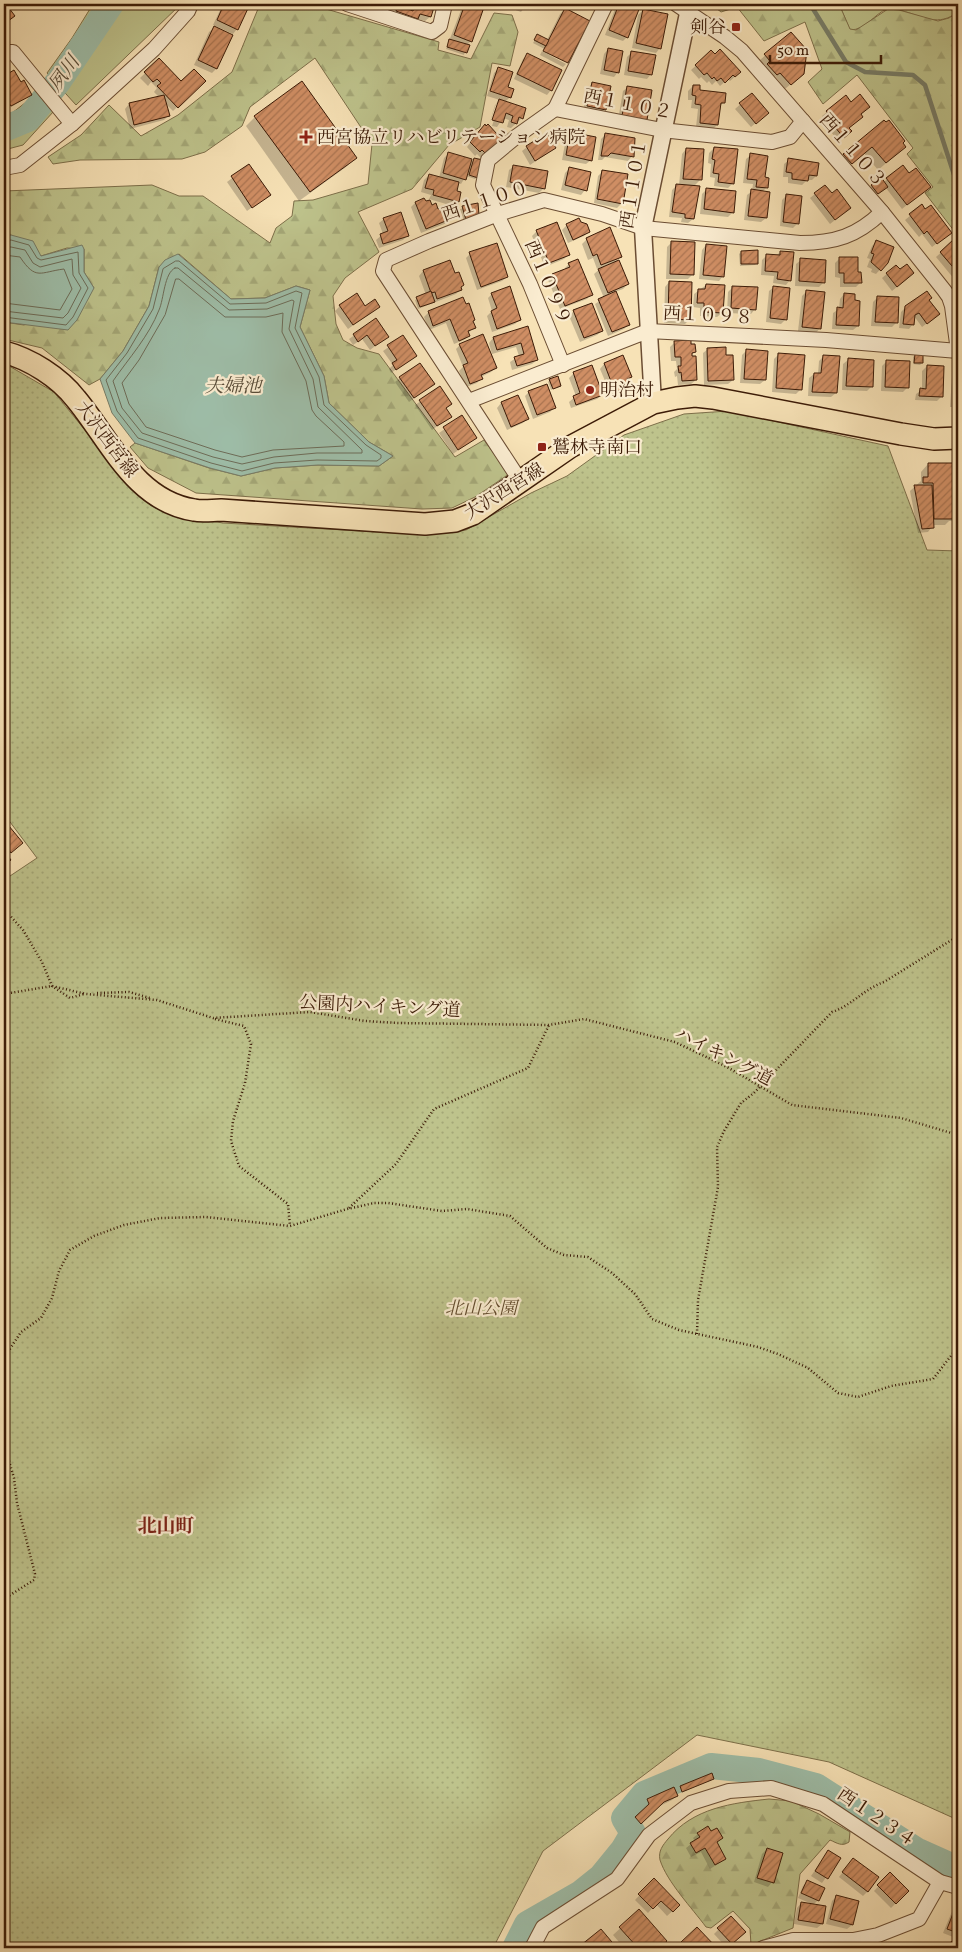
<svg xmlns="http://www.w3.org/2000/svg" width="962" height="1952" font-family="Vollkorn,'Noto Serif JP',serif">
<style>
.green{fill:#bec38c;stroke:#7d6f4a}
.forest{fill:url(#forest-firs);stroke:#7d6f4a}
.park{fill:url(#park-dots);stroke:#7d6f4a}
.water{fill:#9ebea9;stroke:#777d68}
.shadow{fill:#0003}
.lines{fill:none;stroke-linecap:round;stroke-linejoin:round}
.shore{stroke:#6d6c58;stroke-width:1}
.stream{stroke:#777d68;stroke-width:4.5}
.river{stroke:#9ebea9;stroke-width:26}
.building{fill:url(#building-hatch);stroke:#3c1b07}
.minor-casing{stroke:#6b4d33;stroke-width:16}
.tertiary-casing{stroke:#6b4d33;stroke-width:19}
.primary-casing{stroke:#3c1b07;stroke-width:24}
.path{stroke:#3c1b07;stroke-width:2.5;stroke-dasharray:1 2.5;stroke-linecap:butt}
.minor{stroke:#faecd0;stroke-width:14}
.tertiary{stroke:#faecd0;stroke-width:16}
.primary{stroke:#f7e2b6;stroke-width:21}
.poi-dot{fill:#8f2418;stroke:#faecd0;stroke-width:2}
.labels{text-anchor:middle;stroke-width:4.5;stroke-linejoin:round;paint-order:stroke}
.poi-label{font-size:18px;fill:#3c1b07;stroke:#faecd0;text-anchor:start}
.street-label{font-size:18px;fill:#3c1b07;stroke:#faecd0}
.park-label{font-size:18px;font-style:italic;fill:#634d2f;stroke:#faecd0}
.water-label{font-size:19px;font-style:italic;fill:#594c38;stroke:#faecd0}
.neighbourhood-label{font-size:19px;font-weight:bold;fill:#7a1f14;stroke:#faecd0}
</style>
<defs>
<pattern id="forest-firs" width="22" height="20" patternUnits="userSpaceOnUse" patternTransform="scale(1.25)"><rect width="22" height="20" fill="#bec38c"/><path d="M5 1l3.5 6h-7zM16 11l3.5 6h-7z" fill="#a4a777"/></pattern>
<pattern id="park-dots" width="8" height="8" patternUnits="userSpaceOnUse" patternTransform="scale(1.25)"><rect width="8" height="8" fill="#bec38c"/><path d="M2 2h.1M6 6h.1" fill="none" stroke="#a4a777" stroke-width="1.8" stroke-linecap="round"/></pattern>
<pattern id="building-hatch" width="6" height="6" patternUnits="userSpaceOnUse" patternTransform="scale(1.25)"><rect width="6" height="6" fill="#cf8e64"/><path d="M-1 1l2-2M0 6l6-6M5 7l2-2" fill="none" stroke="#a97350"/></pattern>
</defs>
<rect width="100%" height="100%" fill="#f7e2b6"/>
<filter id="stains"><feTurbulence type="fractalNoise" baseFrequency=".004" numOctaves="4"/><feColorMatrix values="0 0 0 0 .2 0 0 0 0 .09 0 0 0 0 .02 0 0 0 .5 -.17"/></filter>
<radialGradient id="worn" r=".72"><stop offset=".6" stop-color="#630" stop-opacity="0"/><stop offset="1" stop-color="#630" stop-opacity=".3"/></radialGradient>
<g class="green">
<polygon points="93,4 181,4 76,105 47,73 72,38"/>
<path d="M839 4H954L958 12C938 27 924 17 903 11 899 9 892 8 887 9 874 14 866 30 850 30Z"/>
<polygon points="38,93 54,111 23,145 4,150 4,114 12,113"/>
</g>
<g class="forest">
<polygon points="260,4 309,4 439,42 438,50 471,59 494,13 512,15 518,32 510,66 492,63 480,127 449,145 412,189 358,212 379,252 345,278 333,296 336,324 343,340 357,348 379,354 455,457 484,440 509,474 475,497 452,508 422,509 196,493 148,468 130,447 135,443 209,468 241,476 275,468 318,465 379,466 393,456 369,442 329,403 324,376 300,327 310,290 296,286 265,298 231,299 179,254 159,267 149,306 123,351 100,379 89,385 42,348 4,339 4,322 24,325 94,288 84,272 84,249 67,248 41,256 11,235 4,236 4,191 152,185 179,196 203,196 270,243 276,228 292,216 294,201 313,200 368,184 372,144 315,58 250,107 242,126 205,152 182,159 80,160 53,164 48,157 81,135 109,105 141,136 178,115 232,72"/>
<polygon points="711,4 839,4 850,29 856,30 888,9 899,10 938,21 949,18 958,12 954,4 958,4 958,236 925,193 933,187 907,154 913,148 857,75 823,104 808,82 822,69 805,22 764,41 737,7 721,12"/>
<path d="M769 1799 791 1801 819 1814 850 1832 849 1842C842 1847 837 1843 830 1840L800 1874 793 1928 751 1945 750 1929 733 1911 711 1928 706 1927C692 1908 667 1882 660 1860 658 1851 663 1845 668 1839 693 1808 732 1803 769 1799Z"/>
</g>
<polygon class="park" points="4,363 54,392 136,493 180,516 223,523 413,534 466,530 531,493 567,476 624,435 684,414 728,411 888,446 927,550 958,551 958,1820 829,1762 697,1735 543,1851 493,1948 4,1948 4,880 37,858 4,814"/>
<g class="water">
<polygon points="11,235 33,241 41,256 82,245 84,249 84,272 94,288 77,320 68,330 4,322 4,236"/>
<polygon points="178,254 231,299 265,298 296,286 310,290 300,327 324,376 329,403 369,442 393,456 379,466 318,465 275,468 241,476 210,468 135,443 112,413 100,379 123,351 149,306 159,267 165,260"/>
</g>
<g class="shadow">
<polygon points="223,4 249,4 237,29 233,34 213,25"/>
<polygon points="413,4 434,4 430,17 425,21 417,19 412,23 392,16 398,7 410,12"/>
<polygon points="512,4 527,4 521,12 513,9 514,5"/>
<polygon points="617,4 640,4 627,37 623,41 605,35"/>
<polygon points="466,5 471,41 467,45 464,55 446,49 461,10"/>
<polygon points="565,9 567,61 533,43 536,38 547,40 560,14"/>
<polygon points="643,10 660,48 656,53 632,48 638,15"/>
<polygon points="214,28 231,36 216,69 212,73 194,65 209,32"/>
<polygon points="790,33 798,78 785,89 775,76 772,79 763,69 766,66 760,60"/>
<polygon points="608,49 618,72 614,77 600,74 604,54"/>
<polygon points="542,51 566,64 563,67 540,55"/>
<polygon points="632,52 651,74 647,79 624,75 627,57"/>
<polygon points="711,52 740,72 730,81 728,79 720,86 716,81 712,85 709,81 707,83 701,77 699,79 691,70"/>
<polygon points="528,55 551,90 547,95 514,79 523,59"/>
<polygon points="159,60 181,83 204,81 173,111 165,103 168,116 164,120 130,129 125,109 129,104 160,98 154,92 157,88 151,82 148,86 140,78"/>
<polygon points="4,68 8,75 31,94 13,106 4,109"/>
<polygon points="498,69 510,97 505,102 522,118 511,128 507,127 509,120 503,118 497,127 492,126 499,104 496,104 489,125 495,105 500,100 487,96 494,73"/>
<polygon points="593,83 605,109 600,114 583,110 588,88"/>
<polygon points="693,86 698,91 723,103 719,107 717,125 713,129 696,127 698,109 691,108 692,100 688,100 688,91"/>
<polygon points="628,87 651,91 618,120 623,91"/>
<polygon points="752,94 763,117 751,127 735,109"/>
<polygon points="851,103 864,112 860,115 862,117 848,129 845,136 839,141 830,131 832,129 822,116 827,112"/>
<polygon points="255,117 356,158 346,167 299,201 246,126"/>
<polygon points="884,122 897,154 878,170 864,153 844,170 837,162"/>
<polygon points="480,130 497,136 482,159 477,154 475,156 467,147"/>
<polygon points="571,133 591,160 586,164 562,160 566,138"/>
<polygon points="606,134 632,156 628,161 605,157 602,160 598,160 601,139"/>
<polygon points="527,147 555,148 530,165 522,151"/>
<polygon points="714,148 733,183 728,188 714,186 715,178 710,177 711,164 708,163 709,153"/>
<polygon points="686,149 700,180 694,186 693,219 688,223 681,222 682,218 669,217 672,190 677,185 679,185 682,154"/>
<polygon points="449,153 470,164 474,159 477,177 475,179 466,176 461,184 458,183 455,192 458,201 453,206 429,199 431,195 421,192 424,180 429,175 439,178 444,158"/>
<polygon points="751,155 767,187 762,192 766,218 761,222 744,220 747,195 752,191 753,184 743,183 746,159"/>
<polygon points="789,160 816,176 812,180 807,180 802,185 788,183 788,177 783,177 784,164"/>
<polygon points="249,165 269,195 247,211 227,182"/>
<polygon points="514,166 544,188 539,193 506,187 509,170"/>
<polygon points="903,166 924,191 902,209 886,188 876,195 870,187 884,182"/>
<polygon points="570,168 585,190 581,195 561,190 565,173"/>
<polygon points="603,171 622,203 617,208 594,203 598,176"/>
<polygon points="707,189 733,212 728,217 700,214 702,194"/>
<polygon points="815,194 831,195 845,212 830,224 810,198"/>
<polygon points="787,195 798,223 793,228 780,226 782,200"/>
<polygon points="424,199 437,211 452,218 447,223 421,233 411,207 415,203"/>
<polygon points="477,205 464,221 460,209"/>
<polygon points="922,206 945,237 932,247 922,234 919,237 905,220"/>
<polygon points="384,219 408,235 403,240 379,248 376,240 383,234 379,223"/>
<polygon points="567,225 589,231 584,236 568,243 562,230"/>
<polygon points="609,229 620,257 617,260 628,284 623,289 615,292 628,325 624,329 608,336 595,304 604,298 594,274 602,267 597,269 593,258 588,260 582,244 587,239"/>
<polygon points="537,231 568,255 564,259 545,267 532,236"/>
<polygon points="954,241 958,245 958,277 955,280 936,257"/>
<polygon points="672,242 692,275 688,279 666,279 667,247"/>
<polygon points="876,242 887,262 876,274 871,272 872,269 867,267 870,259 867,258 872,246"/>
<polygon points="706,245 723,276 719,281 699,279 702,250"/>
<polygon points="741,252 757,263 755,265 740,266 739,254"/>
<polygon points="780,252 790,280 786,285 773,283 774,276 761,275 762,260 767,255 776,256"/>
<polygon points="470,254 507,277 502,281 477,290 466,258"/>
<polygon points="840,258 857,273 860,283 856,287 840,287 840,278 835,277 835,263"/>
<polygon points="801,260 824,282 819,287 795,286 796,264"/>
<polygon points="449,261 460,290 456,294 418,309 415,300 426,295 419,276 423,271"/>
<polygon points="569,264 591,294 587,299 560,309 548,280 553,275 565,270 565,268"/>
<polygon points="896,266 908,278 892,291 882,278"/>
<polygon points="669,282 690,319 685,324 664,323 665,287"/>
<polygon points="706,285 722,313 717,317 700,316 700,308 693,307 694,294"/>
<polygon points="774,287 786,319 781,324 766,322 769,291"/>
<polygon points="732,288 755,309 751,314 727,313 728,292"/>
<polygon points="806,292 820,328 816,333 798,331 802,296"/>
<polygon points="492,294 520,319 515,324 492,332 487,316 492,311 488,298"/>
<polygon points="844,294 858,326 853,330 832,329 833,313 839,309 840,299"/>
<polygon points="878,297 896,323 892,327 871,326 873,302"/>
<polygon points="463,299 474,328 468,333 469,336 464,340 454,344 446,323 429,330 424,317 428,313"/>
<polygon points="928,300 934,318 922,327 914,316 913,324 909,329 899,328 901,312 906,307"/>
<polygon points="340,306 364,308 379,307 348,329 335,311"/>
<polygon points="574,311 602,331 597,335 580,342 569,316"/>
<polygon points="376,320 387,337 370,350 362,339 353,345 349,339"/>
<polygon points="527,328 537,360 532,364 512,370 510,362 519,356 516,347 492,354 489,343 493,338"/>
<polygon points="403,337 415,356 391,373 389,369 393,365 383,351"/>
<polygon points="675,342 690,345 694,352 691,356 696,380 691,384 678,385 677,376 675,377 674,372 677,369 676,361 671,361 670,347"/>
<polygon points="460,345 496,368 491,372 481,377 481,378 477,383 466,387 459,371 463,367 456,349"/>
<polygon points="708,349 724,356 733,380 728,384 704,385 703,353"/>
<polygon points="746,351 765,380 760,384 740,383 742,355"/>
<polygon points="779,354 801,389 796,394 772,392 774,359"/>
<polygon points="915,355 922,363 920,365 913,364 913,357"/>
<polygon points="622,356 631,376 626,381 628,385 624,390 611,395 600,369 604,364"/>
<polygon points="823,357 836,393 831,397 808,396 809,378 814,374 818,374 819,361"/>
<polygon points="848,360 872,386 867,391 842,390 843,364"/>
<polygon points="887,361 908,387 903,392 881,391 882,366"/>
<polygon points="927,366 941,397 937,401 915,400 916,394 922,390 922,371"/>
<polygon points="956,372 958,372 958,407 950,407 952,377"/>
<polygon points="574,373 602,395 597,399 571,408 569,402 576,396 569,378"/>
<polygon points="400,378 428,388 409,402 395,382"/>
<polygon points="550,380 560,386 551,390 548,382"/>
<polygon points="440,388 451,404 445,409 450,417 432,430 415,405"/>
<polygon points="529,392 554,408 550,412 533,419 525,396"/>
<polygon points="517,396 527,419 523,423 507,430 497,408 501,403"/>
<polygon points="462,417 475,438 453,454 439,433"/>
<polygon points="958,455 958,505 956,505 956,490 952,495 952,508 958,508 958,521 949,521 945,525 933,525 928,532 918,533 910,491 921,481 921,472 928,464 951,479 956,479 957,456"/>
<polygon points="4,822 21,843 6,856 9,860 4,865"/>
<polygon points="713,1779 680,1793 679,1789 681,1787"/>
<polygon points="673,1789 677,1796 672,1800 658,1807 636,1828 631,1823 645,1810 643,1805 647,1800"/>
<polygon points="710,1833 721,1838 716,1843 725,1859 710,1869 701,1852 691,1857 686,1848 695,1841 693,1838 698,1834"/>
<polygon points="767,1849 772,1882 768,1887 754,1882 762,1854"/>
<polygon points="828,1852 839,1859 822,1883 811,1876"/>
<polygon points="849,1864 868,1891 863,1896 839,1877"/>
<polygon points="890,1874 908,1891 891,1908 874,1891"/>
<polygon points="654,1880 679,1905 667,1916 656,1904 648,1913 635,1900"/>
<polygon points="808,1881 818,1900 813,1905 822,1924 817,1928 794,1924 797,1908 801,1903 812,1904 798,1898 803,1886"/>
<polygon points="836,1897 852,1925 847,1929 826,1924 832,1901"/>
<polygon points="958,1904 958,1939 943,1933 953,1909"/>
<polygon points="639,1911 665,1941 658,1948 624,1948 613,1935"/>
<polygon points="731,1917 744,1932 727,1948 714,1934"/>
<polygon points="697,1928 715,1948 678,1948 677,1947"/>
<polygon points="600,1930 615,1948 579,1948 582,1946"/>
</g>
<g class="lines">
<g class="shore">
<polyline points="4,241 11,240 29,245 37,258 41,260 78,252 79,273 88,288 73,317 66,325 4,317"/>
<polyline points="4,247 11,247 25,250 33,263 40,267 72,259 73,275 81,288 68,313 63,318 4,311"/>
<path d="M4 255 20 257C36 281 40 272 64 269L72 289 60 310 4 303"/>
<polygon points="176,261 179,261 230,304 266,303 296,291 302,293 295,328 319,377 324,405 366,445 381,455 381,458 377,461 317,460 274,463 242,471 211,463 138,438 117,411 106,380 127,353 153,309 163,269"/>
<path d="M175 268H178L229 310 267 309 292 300 294 301 289 329 313 379 318 407 362 450V453H317L274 457 242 464 213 457 142 433 122 408 113 381C129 358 149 336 159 310 164 299 164 273 175 268Z"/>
<polygon points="176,279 179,279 225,317 266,317 283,313 282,332 306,381 312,410 316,416 344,442 344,446 273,450 242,457 215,450 146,427 129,404 122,383 139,360 165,315"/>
</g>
<polyline class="stream" points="810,4 846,62 865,72 913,75 925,85 958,187"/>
<g class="river">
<polyline points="4,129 28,119 58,82 111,4"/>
<polyline points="515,1948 527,1924 581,1893 601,1877 623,1850 633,1833 624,1818 644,1794 711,1766 759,1771 816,1786 916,1850 954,1867 958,1867"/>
</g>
</g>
<g class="building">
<polygon points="4,4 6,4 15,16 4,24"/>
<polygon points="224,4 250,4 238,30 217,20"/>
<polygon points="415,4 435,4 431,17 420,14 418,19 396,11 398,5 413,11"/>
<polygon points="465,4 483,10 472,42 454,35"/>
<polygon points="619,4 641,4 628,38 609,30"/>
<polygon points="565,8 590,21 568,63 543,51"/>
<polygon points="643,9 668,14 661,49 636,43"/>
<polygon points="214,26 233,35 217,69 198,60"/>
<polygon points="791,32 807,50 804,74 791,85 780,73 777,75 767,64 770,61 764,54"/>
<polygon points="537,34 549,40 546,46 534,40"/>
<polygon points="449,39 470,45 467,53 447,47"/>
<polygon points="608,48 623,51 619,73 604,70"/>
<polygon points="720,49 741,72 735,77 733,75 725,83 721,78 717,81 714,77 712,79 707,73 704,75 695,65 711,50 715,54"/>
<polygon points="631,51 656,55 652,75 628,71"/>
<polygon points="527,53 562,70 552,91 517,74"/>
<polygon points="159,58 181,81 194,69 206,81 178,108 157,86 161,83 157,79 153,82 144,72"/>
<polygon points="4,66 9,73 14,70 21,82 24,80 32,95 11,106 4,96"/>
<polygon points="498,67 513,72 508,87 514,89 511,98 490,91"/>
<polygon points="302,81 357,158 310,192 254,116"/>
<polygon points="592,82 611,86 606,110 587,106"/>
<polygon points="693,85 700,85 700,90 726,93 725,103 721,103 718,125 700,123 701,105 695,104 696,96 692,95"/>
<polygon points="627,86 652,90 647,120 622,116"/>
<polygon points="752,93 769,113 756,124 739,103"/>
<polygon points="860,94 870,107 861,114 863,117 849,128 852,131 844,138 834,126 836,123 826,111 846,95 851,102"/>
<polygon points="164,95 170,116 134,125 129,103"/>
<polygon points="499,99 526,108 523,119 519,117 517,124 511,122 513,116 506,113 503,123 492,120"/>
<polygon points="884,120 886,122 889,120 905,141 903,143 906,147 886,163 872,147 852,164 843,154"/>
<polygon points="485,124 486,126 488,124 497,134 500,131 506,137 487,155 482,150 480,152 470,142"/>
<polygon points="570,132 596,137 592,161 566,155"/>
<polygon points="547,133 556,148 535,161 526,146"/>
<polygon points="605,133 635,138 634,157 611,153 608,156 601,156"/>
<polygon points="714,147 738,149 734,184 718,182 719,174 713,173 715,160 712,159"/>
<polygon points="686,148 704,149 702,180 683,179"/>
<polygon points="448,152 472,159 466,180 443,173"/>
<polygon points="750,153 768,156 765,177 769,178 768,188 756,187 757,180 747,179"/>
<polygon points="474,158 483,160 478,178 469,175"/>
<polygon points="788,158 819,163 817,176 809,175 808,181 792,179 792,173 786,172"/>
<polygon points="249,164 271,195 252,208 231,176"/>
<polygon points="513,165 548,171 545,189 510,182"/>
<polygon points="903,165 909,173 916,168 931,187 907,205 886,178"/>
<polygon points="569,167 591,172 587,191 565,185"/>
<polygon points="602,170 628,174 623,204 597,199"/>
<polygon points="429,174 459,182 457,191 461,192 459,202 433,195 434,190 425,188"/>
<polygon points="881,177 888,187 878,194 871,185"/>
<polygon points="676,184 700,186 694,219 685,218 685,214 672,212"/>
<polygon points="825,185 832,193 837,189 851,208 835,220 814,193"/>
<polygon points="706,188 736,191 734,213 704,209"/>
<polygon points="751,189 770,192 767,218 748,216"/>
<polygon points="786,194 802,196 799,224 783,222"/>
<polygon points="424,198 426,201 430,200 432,205 436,203 438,209 448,205 453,218 426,229 415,202"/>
<polygon points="478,203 479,215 466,220 462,206"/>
<polygon points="922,204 925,209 931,205 952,233 937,244 927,231 924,234 909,214"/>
<polygon points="401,212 409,236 383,244 380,234 388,231 383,218"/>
<polygon points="579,218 581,222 587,224 590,232 573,240 566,224"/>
<polygon points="557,222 570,255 549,263 536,230"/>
<polygon points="610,227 622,257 601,265 597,254 593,256 586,238"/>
<polygon points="954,239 958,244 958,273 940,252"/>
<polygon points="876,240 894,247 888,263 881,271 871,262 874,254 871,253"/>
<polygon points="671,241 695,242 694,275 670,274"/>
<polygon points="497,243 508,277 481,287 469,252"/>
<polygon points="706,244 727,246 724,277 703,275"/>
<polygon points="758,250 758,264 741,264 741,251"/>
<polygon points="780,251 794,252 791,281 777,279 778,272 765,271 766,254 780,255"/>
<polygon points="839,257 858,257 858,272 861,272 862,283 844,283 844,273 839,273"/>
<polygon points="800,258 826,260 825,283 799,281"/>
<polygon points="578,259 593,295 565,306 552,274 570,267 568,263"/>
<polygon points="450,260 455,273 459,272 464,285 461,287 462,290 437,299 435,292 431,293 423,270"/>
<polygon points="619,260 629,284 608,293 598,269"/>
<polygon points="907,264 914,273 897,287 886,273 896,265 900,269"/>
<polygon points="669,281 692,282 691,320 668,319"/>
<polygon points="706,284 725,285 723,313 704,312 704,303 697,303 698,289 705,289"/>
<polygon points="510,286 521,320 497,329 491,311 497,308 491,293"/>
<polygon points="732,286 758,287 756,310 731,308"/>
<polygon points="773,286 790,288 787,320 770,318"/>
<polygon points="806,290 825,292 821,329 802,327"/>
<polygon points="431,291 435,302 420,307 416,297"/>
<polygon points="616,291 630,325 612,332 598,299"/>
<polygon points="927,291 932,298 929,300 940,314 927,324 919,313 915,315 914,325 903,324 905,306"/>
<polygon points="357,293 365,306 375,299 380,307 353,325 339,305"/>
<polygon points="844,293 855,294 855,300 860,301 859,326 836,325 837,307 843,308"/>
<polygon points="877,296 899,297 898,323 875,322"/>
<polygon points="463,297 466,304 469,303 475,320 473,321 476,328 468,331 470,336 459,341 450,319 433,326 428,311"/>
<polygon points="592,303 603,331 584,338 573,310"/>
<polygon points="376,318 389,337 375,346 367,335 358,342 353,334"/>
<polygon points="528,326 538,360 517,366 514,357 524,354 521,343 497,350 493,337"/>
<polygon points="483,334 497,368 481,375 483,379 470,384 463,365 468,363 459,344"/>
<polygon points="403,335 417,356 396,370 392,363 397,360 387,345"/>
<polygon points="691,340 691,344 695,344 696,352 692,353 692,356 696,356 697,380 682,381 681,372 679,373 678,366 681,366 681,357 675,357 674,341"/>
<polygon points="726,347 726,355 733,355 734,380 708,381 707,348"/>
<polygon points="746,349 768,351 766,380 744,379"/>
<polygon points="778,353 805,355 802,390 776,388"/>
<polygon points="915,354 923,354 923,363 914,363"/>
<polygon points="623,355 632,377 627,379 630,386 615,392 604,363"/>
<polygon points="823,355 840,356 837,393 812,392 814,373 821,373"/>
<polygon points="848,358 874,360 873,387 846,386"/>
<polygon points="886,360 910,361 909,388 885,387"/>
<polygon points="420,363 435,384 414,398 399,377"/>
<polygon points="592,365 603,395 576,405 573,396 580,393 573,372"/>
<polygon points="927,365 944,366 943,397 919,396 920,388 926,389"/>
<polygon points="956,371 958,371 958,403 954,403"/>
<polygon points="558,376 561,386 553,389 549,379"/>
<polygon points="547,384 556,408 537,415 528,391"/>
<polygon points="440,386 452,404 446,408 452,417 437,426 419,400"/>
<polygon points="518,395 529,419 511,427 501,402"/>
<polygon points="462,415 477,438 458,450 443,427"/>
<polygon points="928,463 953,463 953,478 957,478 957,491 953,491 953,507 958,506 958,514 953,514 953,519 934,519 933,483 923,483 923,477 928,477"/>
<polygon points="914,485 932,485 934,528 922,529"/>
<polygon points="4,820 23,843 11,853 4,844"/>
<polygon points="4,851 11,860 4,866"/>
<polygon points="712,1773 714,1779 682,1792 680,1786"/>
<polygon points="674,1787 678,1796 664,1802 641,1824 635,1817 649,1804 647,1799"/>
<polygon points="708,1826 711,1831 717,1828 723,1838 717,1842 726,1859 715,1865 705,1848 696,1853 690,1843 700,1837 697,1833"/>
<polygon points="767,1848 783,1853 774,1883 757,1878"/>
<polygon points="828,1850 841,1858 828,1879 815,1871"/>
<polygon points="853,1858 879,1877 868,1892 842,1872"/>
<polygon points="890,1872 909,1891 896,1904 877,1885"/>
<polygon points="654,1878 680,1905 673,1912 661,1901 653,1909 638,1894"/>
<polygon points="807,1880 825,1888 819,1901 801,1893"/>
<polygon points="836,1895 859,1901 853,1925 830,1919"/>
<polygon points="801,1902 826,1906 823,1924 798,1920"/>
<polygon points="957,1903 958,1903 958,1933 947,1929"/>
<polygon points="639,1909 667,1941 659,1948 638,1948 619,1927"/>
<polygon points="731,1916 746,1932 732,1944 717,1928"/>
<polygon points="697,1927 717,1948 686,1948 681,1942"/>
<polygon points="601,1929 617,1948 584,1948 581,1945"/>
<polygon points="952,1941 958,1948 944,1948"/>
</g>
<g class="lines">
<defs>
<g id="minor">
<polyline points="347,4 432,32 440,26 445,4"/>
<polyline points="606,4 555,109 662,130 772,142 790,137 803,121"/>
<polyline points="676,4 725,37 742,51 882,212 944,290 949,297 952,306 958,351"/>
<polyline points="4,52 13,52 72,124"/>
<polyline points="555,109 517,136 488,160 483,185 530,284 563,365"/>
<polyline points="4,168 20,165 72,124 154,49 188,11 191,4"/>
<polyline points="469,401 648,331 826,340 958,351"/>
<path d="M521 482 383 271 386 260 429 241 498 214 544 200 602 214 643 228 800 243C835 243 857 236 882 212"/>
<polyline points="532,1948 543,1927 617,1879 649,1835 691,1803 729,1791 771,1788 823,1804 940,1882 958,1887"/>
<polyline points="763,1948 793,1940 853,1940 878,1935 919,1919 940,1882"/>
</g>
<polyline id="tertiary" points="653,403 643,228 690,4"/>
<path id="primary" d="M4 352C30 359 59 377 76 399 110 440 135 501 194 510 203 512 213 510 221 510L425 524 455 521 473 514 570 447 653 403 677 398 695 396 713 398 901 434 934 439 958 438"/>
</defs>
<use href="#minor" class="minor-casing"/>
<use href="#tertiary" class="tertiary-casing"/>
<use href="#primary" class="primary-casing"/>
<g class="path">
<polyline points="4,909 23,930 42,962 52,986 70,998 84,994"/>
<polyline points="97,993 129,992 150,998"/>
<polyline points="4,994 52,986 86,994 157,1000 213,1018 310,1012 365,1021 398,1023 549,1025 584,1019 675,1042 727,1067 792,1105 901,1118 958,1135"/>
<polyline points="215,1019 244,1026 251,1044 245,1083 233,1121 231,1141 239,1166 288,1204 290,1226"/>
<polyline points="349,1208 396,1164 434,1109 528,1068 549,1025"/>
<path d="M697 1334 698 1300 718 1187 717 1147 724 1131 741 1103 754 1093 832 1012C851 1006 864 989 884 982L958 936"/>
<polyline points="4,1358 21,1332 41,1318 52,1298 59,1271 70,1250 94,1236 124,1225 160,1218 206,1217 290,1226 347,1209 374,1203 388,1203 442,1211 467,1209 510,1216 547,1248 564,1255 588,1257 612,1273 635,1294 652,1319 679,1330 758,1347 778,1354 808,1368 838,1393 858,1397 891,1386 933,1379 958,1347"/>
<polyline points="4,1444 14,1478 17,1503 35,1574 34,1580 4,1599"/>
</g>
<use href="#minor" class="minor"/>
<use href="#tertiary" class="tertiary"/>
<use href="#primary" class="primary"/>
</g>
<g class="poi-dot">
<rect x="731" y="22" width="10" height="10" rx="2.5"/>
<path d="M303.5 129.5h5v5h5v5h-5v5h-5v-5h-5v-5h5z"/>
<circle cx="590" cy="390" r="5"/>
<rect x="537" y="442" width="10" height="10" rx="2.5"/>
</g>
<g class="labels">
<g class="poi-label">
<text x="726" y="33" text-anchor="end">剣谷</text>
<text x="317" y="143">西宮協立リハビリテーション病院</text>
<text x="600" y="396">明治村</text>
<text x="552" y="453">鷲林寺南口</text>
</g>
<g class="street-label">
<text transform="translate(628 104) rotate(11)" y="6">西１１０２</text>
<text transform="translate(853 150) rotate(49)" y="6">西１１０３</text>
<text transform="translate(633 184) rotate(-81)" y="6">西１１０１</text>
<text transform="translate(485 201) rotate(-19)" y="6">西１１００</text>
<text transform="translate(548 282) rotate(67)" y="6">西１０９９</text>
<text transform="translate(708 315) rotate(3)" y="6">西１０９８</text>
<text transform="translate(107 439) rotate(53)" y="6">大沢西宮線</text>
<text transform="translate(504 491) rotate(-32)" y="6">大沢西宮線</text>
<text transform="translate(380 1006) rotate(3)" y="6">公園内ハイキング道</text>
<text transform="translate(724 1056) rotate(27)" y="6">ハイキング道</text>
<text transform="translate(877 1817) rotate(34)" y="6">西１２３４</text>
</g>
<g class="park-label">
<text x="481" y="1314">北山公園</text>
</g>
<g class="water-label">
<text transform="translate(63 73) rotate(-54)" y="7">夙川</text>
<text x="233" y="392">夫婦池</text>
</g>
<g class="neighbourhood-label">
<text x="166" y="1532">北山町</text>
</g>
</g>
<rect width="962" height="1952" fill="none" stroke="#f7e2b6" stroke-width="20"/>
<rect x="5" y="5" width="952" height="1942" fill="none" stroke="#3c1b07" stroke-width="2.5"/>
<rect x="10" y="10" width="942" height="1932" fill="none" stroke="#3c1b07"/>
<path d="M770 55v8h111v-8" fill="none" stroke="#3c1b07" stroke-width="2.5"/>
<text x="777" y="55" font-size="15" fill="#3c1b07" stroke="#faecd0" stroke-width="4" paint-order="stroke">50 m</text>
<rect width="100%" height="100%" filter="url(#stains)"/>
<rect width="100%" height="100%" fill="url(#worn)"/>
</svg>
